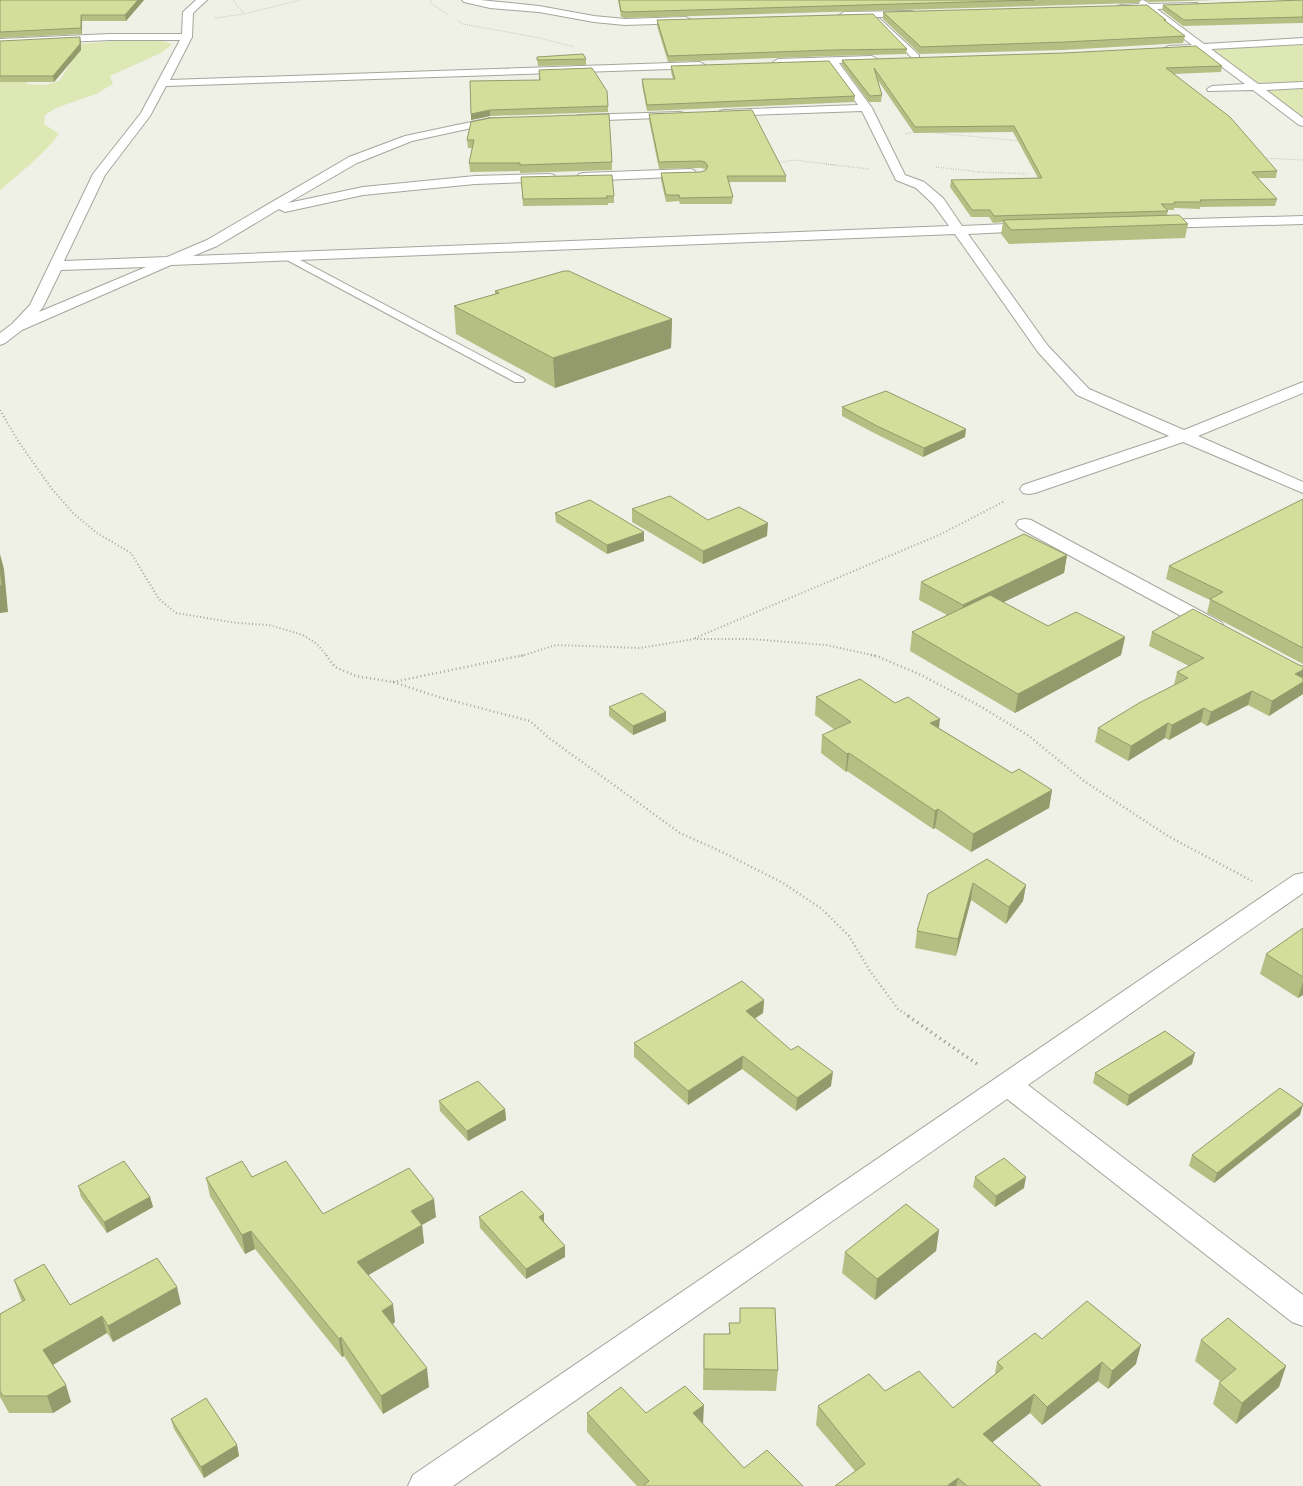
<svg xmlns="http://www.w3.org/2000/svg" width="1303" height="1486" font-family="Roboto,sans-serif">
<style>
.green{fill:#dee8b5}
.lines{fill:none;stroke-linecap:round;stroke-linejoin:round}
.service-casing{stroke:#a4a69d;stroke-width:2}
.minor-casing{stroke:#a4a69d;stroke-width:2}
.path-far4{stroke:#a5a7a0;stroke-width:1;stroke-dasharray:0.5 1.5;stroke-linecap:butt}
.path-far3{stroke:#a5a7a0;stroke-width:1.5;stroke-dasharray:0.5 2;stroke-linecap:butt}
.path-far2{stroke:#a5a7a0;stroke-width:2;stroke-dasharray:1 2.5;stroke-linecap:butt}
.path-far1{stroke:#a5a7a0;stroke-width:2.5;stroke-dasharray:1 3;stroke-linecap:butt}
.path{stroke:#a5a7a0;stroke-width:3.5;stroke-dasharray:1.5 4;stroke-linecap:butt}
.service{fill:#fff;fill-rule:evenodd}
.minor{fill:#fff;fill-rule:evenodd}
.wall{fill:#b5bf84}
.shaded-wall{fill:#939b6c}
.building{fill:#d2de9a;stroke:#939b6c}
</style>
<rect width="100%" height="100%" fill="#eff1e7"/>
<g class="green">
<path d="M125 40H160L172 44 161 53 110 76 113 84 96 94 56 108 45 115 44 124 59 134C44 154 19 174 0 190V76L26 79 27 84 45 85 59 81 69 66 81 44Z"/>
<polygon points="1303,41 1303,119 1201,47"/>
</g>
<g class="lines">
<defs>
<g id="service">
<polygon points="878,18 880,19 919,55 919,59 913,59 876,21 876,19"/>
<polygon points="289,254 523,378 525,380 523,382 515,382 285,259 284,257"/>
</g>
<g id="minor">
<path d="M196 0H207L193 13 192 37 170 80 700 62 705 65 700 68 166 86 150 116 105 175 64 261 167 257 207 240 349 157 405 136 490 118 504 119 506 121 504 123 490 124 412 141 357 163 288 203 363 187 475 176 550 174 554 175 556 178 554 181 475 184 363 195 285 212 279 209 217 246 193 256 949 226 933 204 916 188 896 180 862 111 724 116 720 115 718 113 720 111 724 110 858 105 828 64 778 65 773 62 778 59 872 56 877 59 876 61 839 63 872 108 905 175 924 182 943 198 962 226 1031 223 1036 224 1038 227 1036 230 1031 231 968 234 1048 346 1089 389 1184 430 1303 382V393L1198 436 1303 482V493L1183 442 1035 493 1029 494 1023 493 1020 489 1023 485 1169 436 1077 395 1038 352 955 234 171 265 22 330 5 343 0 345V333L12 324 30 305 93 174 141 113 180 40H110L0 45V39L110 34H182L183 12ZM146 267 39 312 43 307 61 270Z"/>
<polygon points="462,0 480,0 539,6 594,16 625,19 686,17 691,20 686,23 625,25 594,22 539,12 490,8 464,2"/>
<polygon points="1143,0 1150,4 1197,3 1199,5 1197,7 1194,8 1157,9 1204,44 1303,38 1303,44 1211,49 1258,84 1303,82 1303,88 1266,90 1303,118 1303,126 1299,125 1253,90 1208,91 1207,89 1212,86 1245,84 1199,50 1164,51 1163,49 1168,46 1192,45 1146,10 1120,11 1115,8 1120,5 1139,4 1140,1"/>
<polygon points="912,11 917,14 915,16 844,18 839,15 844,12"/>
<polygon points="680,112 684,113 686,115 684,117 580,121 576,120 574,118 576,116 580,115"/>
<polygon points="690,169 694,170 696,173 694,176 583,181 579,180 577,177 579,174 583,173"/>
<polygon points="1303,216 1303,224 1158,228 1153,227 1151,224 1153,221 1158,220"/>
<polygon points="1025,519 1031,520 1221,622 1224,626 1221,630 1214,632 1207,630 1019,528 1016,524 1019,520"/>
<polygon points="1303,873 1303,893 1028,1085 1303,1295 1303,1326 1292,1322 1007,1099 453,1486 408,1486 413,1475 1294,875"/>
</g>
</defs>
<use href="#service" class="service-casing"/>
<use href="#minor" class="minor-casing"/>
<g class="path-far4">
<polyline points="233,0 244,14"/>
<polyline points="431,0 430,3 449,15"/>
<polyline points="215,18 244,14 301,0"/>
<polyline points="458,21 463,24 540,38 574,47"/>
<polyline points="936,133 1020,141"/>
<polyline points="905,134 916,132"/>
<polyline points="1263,158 1303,160"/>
<polyline points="777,163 794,160 835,165"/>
</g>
<g class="path-far3">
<polyline points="826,164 869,169"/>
<polyline points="936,167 981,172 1028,174"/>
</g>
<g class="path-far2">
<polyline points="0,410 18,441 52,489 74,514 97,533 131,553 159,599 176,613 237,623 269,625 303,635 317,644 327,656"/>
<polyline points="695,638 939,535 1005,501"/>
<polyline points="521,656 556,645 640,648 694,639 751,639 826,645 876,656"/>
</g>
<g class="path-far1">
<polyline points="326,655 335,667 356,676 393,682 442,698 530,721 549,738 680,833 720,851 783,883 822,909 849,936 870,971 898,1009 910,1017"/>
<polyline points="871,655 879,657 921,675 978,705 1029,736 1084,781 1168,836 1252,881"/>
<polyline points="393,682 524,655"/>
</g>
<polyline class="path" points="908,1016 980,1066"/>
<use href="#service" class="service"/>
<use href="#minor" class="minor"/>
</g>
<g class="wall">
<polygon points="0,0 144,0 126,21 82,21 82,34 0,38"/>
<polygon points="618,0 1141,0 1138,3 625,18 621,17"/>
<polygon points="1145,0 1216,0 1150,2"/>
<polygon points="1303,0 1303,23 1183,26 1162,10 1163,5"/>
<polygon points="883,12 1166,20 1166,22 1185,36 1183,43 1063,50 920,54 883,19"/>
<polygon points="657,20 907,49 906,54 831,56 668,62 657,26"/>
<polygon points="0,41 81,43 81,50 54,82 0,82"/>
<polygon points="537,57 586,59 586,65 538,66"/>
<polygon points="842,60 1222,66 1221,72 1173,74 1277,171 1276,178 1258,178 1277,199 1275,206 1200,207 1200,209 1174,208 1174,210 1167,210 1168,211 1167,215 1188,224 1185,238 1009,244 1001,234 1003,222 993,223 989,217 971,217 950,187 951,180 1038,178 1013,132 914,133 877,79 882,95 881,102 869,102 842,65"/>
<polygon points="671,66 855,96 854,102 647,111 642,85 642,79 673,79 671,72"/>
<polygon points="539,70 608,106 608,112 490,116 471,120 539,80"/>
<polygon points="649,114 786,176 786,182 729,182 733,197 732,204 680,204 679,201 666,202 661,180 661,173 701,172 706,170 705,169 701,168 659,169 649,120"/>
<polygon points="471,122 612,162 612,170 520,173 520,171 470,172 469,163 472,148 468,148 467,140"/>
<polygon points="521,177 614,196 614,203 608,203 608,205 523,206"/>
<polygon points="495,291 672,319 671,348 555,388 456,334 454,306 495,294"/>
<polygon points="842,407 965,437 923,457 876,434 842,416"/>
<polygon points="1303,499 1303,664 1207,613 1210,600 1166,579 1169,566"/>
<polygon points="632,509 767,536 703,564 632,522"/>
<polygon points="555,513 644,532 644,541 607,554 556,522"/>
<polygon points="1067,555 1064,573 1003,602 1048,626 1125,637 1121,655 1015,713 910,651 912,632 947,615 919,600 921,582"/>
<polygon points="1152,632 1303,666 1303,694 1269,716 1248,705 1207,726 1201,722 1169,740 1165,738 1128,761 1095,742 1098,728 1174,685 1177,672 1189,666 1149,646"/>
<polygon points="816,697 895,703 939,728 1012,773 1052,790 1049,808 971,852 935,828 933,829 847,771 846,772 821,753 822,735 835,730 815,715"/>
<polygon points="609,707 666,721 633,735 609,716"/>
<polygon points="987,859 1026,885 1023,901 1006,924 971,900 956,956 915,948 917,931"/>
<polygon points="1303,928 1303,995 1298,998 1260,974 1266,954"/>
<polygon points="764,1000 763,1013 755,1019 831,1086 796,1111 742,1069 688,1105 634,1057 634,1043"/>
<polygon points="1192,1064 1127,1106 1093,1083 1095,1073"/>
<polygon points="439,1101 505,1109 506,1120 468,1141 440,1111"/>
<polygon points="1300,1115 1214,1183 1189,1166 1192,1155"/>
<polygon points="252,1177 323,1214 436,1217 422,1225 424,1243 368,1275 395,1322 393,1324 429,1387 383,1414 344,1356 342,1357 255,1249 245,1254 210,1196 206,1178"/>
<polygon points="975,1177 1024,1188 995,1207 973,1187"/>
<polygon points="78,1186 150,1197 153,1207 107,1233 81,1197"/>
<polygon points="544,1214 544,1222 565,1246 565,1257 526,1279 480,1228 479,1217"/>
<polygon points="939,1230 936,1251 875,1300 842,1273 845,1252"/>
<polygon points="14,1280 70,1305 181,1304 113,1342 107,1333 53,1365 71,1402 53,1413 9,1413 0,1397 0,1314 22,1302 20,1297"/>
<polygon points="740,1308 778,1370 776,1391 703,1390 704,1334 729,1334 729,1323 740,1323"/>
<polygon points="1042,1339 1136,1364 1108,1389 1098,1381 1042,1425 1030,1413 992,1442 1041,1486 835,1486 855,1471 816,1425 818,1406 885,1391 953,1408 995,1374 997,1362"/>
<polygon points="1201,1340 1286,1366 1279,1387 1236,1424 1213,1404 1219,1383 1221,1382 1195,1361"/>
<polygon points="587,1413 646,1413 703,1424 744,1468 803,1486 637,1486 587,1432"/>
<polygon points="171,1419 237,1445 239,1456 204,1478 174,1429"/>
</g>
<g class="shaded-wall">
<polygon points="138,0 144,0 126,21 125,15"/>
<polygon points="81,15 82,21 82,34 81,28"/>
<polygon points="80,37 81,43 81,50 54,82 53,76"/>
<polygon points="490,110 490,116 471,120 471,114"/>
<polygon points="672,319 671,348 555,388 553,358"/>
<polygon points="966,429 965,437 923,457 924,448"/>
<polygon points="768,523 767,536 703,564 703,551"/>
<polygon points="644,532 644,541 607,554 607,545"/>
<polygon points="0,554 4,569 8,612 0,613"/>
<polygon points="1067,555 1064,573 961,623 963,605"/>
<polygon points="1125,637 1121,655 1015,713 1018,694"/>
<polygon points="1303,670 1303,694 1269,716 1272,701 1295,674"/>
<polygon points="1252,691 1248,705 1207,726 1211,712"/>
<polygon points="1204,708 1201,722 1169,740 1172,725"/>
<polygon points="666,712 666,721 633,735 633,726"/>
<polygon points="940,719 938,736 930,723"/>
<polygon points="1168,723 1165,738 1128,761 1131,746"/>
<polygon points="849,753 847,771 846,772 847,754"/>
<polygon points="1052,790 1049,808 971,852 973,834"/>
<polygon points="938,809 935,828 933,829 935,811"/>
<polygon points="973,883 971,900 956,956 958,939"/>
<polygon points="1026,885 1023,901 1006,924 1009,907"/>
<polygon points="1303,981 1303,995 1298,998"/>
<polygon points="764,1000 763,1013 745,1024 746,1011"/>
<polygon points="1195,1053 1192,1064 1127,1106 1129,1095"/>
<polygon points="743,1056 742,1069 688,1105 688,1091"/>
<polygon points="833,1072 831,1086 796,1111 797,1098"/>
<polygon points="1303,1105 1300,1115 1214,1183 1217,1173"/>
<polygon points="505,1109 506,1120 468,1141 467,1131"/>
<polygon points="1026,1177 1024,1188 995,1207 996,1196"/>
<polygon points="150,1197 153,1207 107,1233 104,1222"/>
<polygon points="434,1199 436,1217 413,1230 411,1211"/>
<polygon points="544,1214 544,1225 539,1217"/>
<polygon points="422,1225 424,1243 360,1280 357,1262"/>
<polygon points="939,1230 936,1251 875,1300 877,1279"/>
<polygon points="251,1231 255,1249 245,1254 242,1235"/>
<polygon points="565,1246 565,1257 526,1279 526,1269"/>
<polygon points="177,1287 181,1304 113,1342 108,1326"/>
<polygon points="393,1304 395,1322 385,1329 382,1311"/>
<polygon points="102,1316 107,1333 49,1367 43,1350"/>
<polygon points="341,1337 344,1356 342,1357 339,1339"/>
<polygon points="1141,1345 1136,1364 1108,1389 1112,1371"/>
<polygon points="1102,1362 1098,1381 1042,1425 1047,1407"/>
<polygon points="1286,1366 1279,1387 1236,1424 1242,1403"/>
<polygon points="427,1368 429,1387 383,1414 381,1396"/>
<polygon points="66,1385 71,1402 53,1413 47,1396"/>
<polygon points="1034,1394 1030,1413 980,1452 983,1434"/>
<polygon points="704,1405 703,1424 693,1413"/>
<polygon points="237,1445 239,1456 204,1478 201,1467"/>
<polygon points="958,1478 956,1486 947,1486"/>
</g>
<g class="building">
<polygon points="0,0 138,0 125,15 81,15 81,28 0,32"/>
<polygon points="619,0 1034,0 625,12 621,11"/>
<polygon points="1303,0 1303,17 1184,20 1163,5"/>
<polygon points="1147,5 1166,20 1164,20 1185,36 1064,42 921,47 883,12"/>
<polygon points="873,14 907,49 831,50 668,56 657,20"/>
<polygon points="80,37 80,44 53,76 0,76 0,41"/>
<polygon points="1196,46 1222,66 1166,68 1230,117 1277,171 1252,172 1277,199 1200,200 1201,202 1174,202 1175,204 1161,204 1168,211 994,216 990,210 972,210 951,180 1042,178 1014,126 915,127 874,68 882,95 870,96 842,60 1064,53"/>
<polygon points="583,54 586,59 537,60 537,57"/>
<polygon points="829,61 855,96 647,105 642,79 675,79 671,66"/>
<polygon points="592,68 607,91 608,106 490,110 471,114 470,81 540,80 539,70"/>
<polygon points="752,110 786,176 727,176 733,197 680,198 679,195 666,195 661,173 701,172 706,170 708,166 705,162 701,161 659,162 649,114"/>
<polygon points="609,114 612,162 520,165 520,163 469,163 474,140 467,140 471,122 490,118"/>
<polygon points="612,175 614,196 606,196 608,198 523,199 521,177"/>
<polygon points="1179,215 1188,224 1011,230 1003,220"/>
<polygon points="564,271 569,271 672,319 553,358 454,306 499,293 495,291"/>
<polygon points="886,391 966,429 924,448 877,426 842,407"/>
<polygon points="670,496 708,520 739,507 768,523 703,551 632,509"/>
<polygon points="1303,499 1303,648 1210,599 1223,592 1169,566"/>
<polygon points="590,500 644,532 607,545 555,513"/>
<polygon points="1024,534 1067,555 963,605 921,582"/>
<polygon points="0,568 2,585 0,586"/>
<polygon points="990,595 1048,626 1076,612 1125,637 1018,694 912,632"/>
<polygon points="1193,609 1299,665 1303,666 1303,670 1295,674 1303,678 1303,682 1272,701 1252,691 1211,712 1204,708 1172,725 1168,723 1131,746 1098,728 1139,703 1188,678 1177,672 1204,658 1152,632"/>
<polygon points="860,679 895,703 908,697 940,719 930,723 1012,773 1019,769 1052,790 973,834 938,809 935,811 849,753 847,754 822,735 851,722 816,697"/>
<polygon points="642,693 666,712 633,726 609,707"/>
<polygon points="987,859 1026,885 1009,907 973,883 958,939 917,931 928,894"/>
<polygon points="1303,928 1303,977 1266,954"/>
<polygon points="742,981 764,1000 746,1011 791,1050 798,1046 833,1072 797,1098 743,1056 688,1091 634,1043"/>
<polygon points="1165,1031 1195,1053 1129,1095 1095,1073"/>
<polygon points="478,1081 505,1109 467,1131 439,1101"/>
<polygon points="1280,1088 1303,1104 1303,1105 1217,1173 1192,1155"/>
<polygon points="1004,1158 1026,1177 996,1196 975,1177"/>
<polygon points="124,1161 150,1197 104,1222 78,1186"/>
<polygon points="242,1161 252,1177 286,1161 323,1214 409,1168 434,1199 411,1211 422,1225 357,1262 393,1304 382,1311 427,1368 381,1396 341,1337 339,1339 251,1231 242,1235 206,1178"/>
<polygon points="522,1191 544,1214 539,1217 565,1246 526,1269 479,1217"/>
<polygon points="906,1204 939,1230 877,1279 845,1252"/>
<polygon points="157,1258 177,1287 108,1326 102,1316 43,1350 66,1385 47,1396 3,1396 0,1391 0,1314 25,1300 14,1280 44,1264 70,1305"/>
<polygon points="1087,1301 1141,1345 1112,1371 1102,1362 1047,1407 1034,1394 983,1434 1041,1486 967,1486 958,1478 947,1486 835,1486 865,1464 818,1406 869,1374 885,1391 919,1371 953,1408 1003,1368 997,1362 1035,1333 1042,1339"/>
<polygon points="740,1308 775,1308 778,1370 704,1369 704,1334 730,1334 729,1323 740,1323"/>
<polygon points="1228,1318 1286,1366 1242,1403 1219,1383 1236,1369 1201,1340"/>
<polygon points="685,1386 704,1405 693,1413 744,1468 767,1450 803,1486 643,1486 649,1481 587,1413 621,1387 646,1413"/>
<polygon points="206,1398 237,1445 201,1467 171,1419"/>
</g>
</svg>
